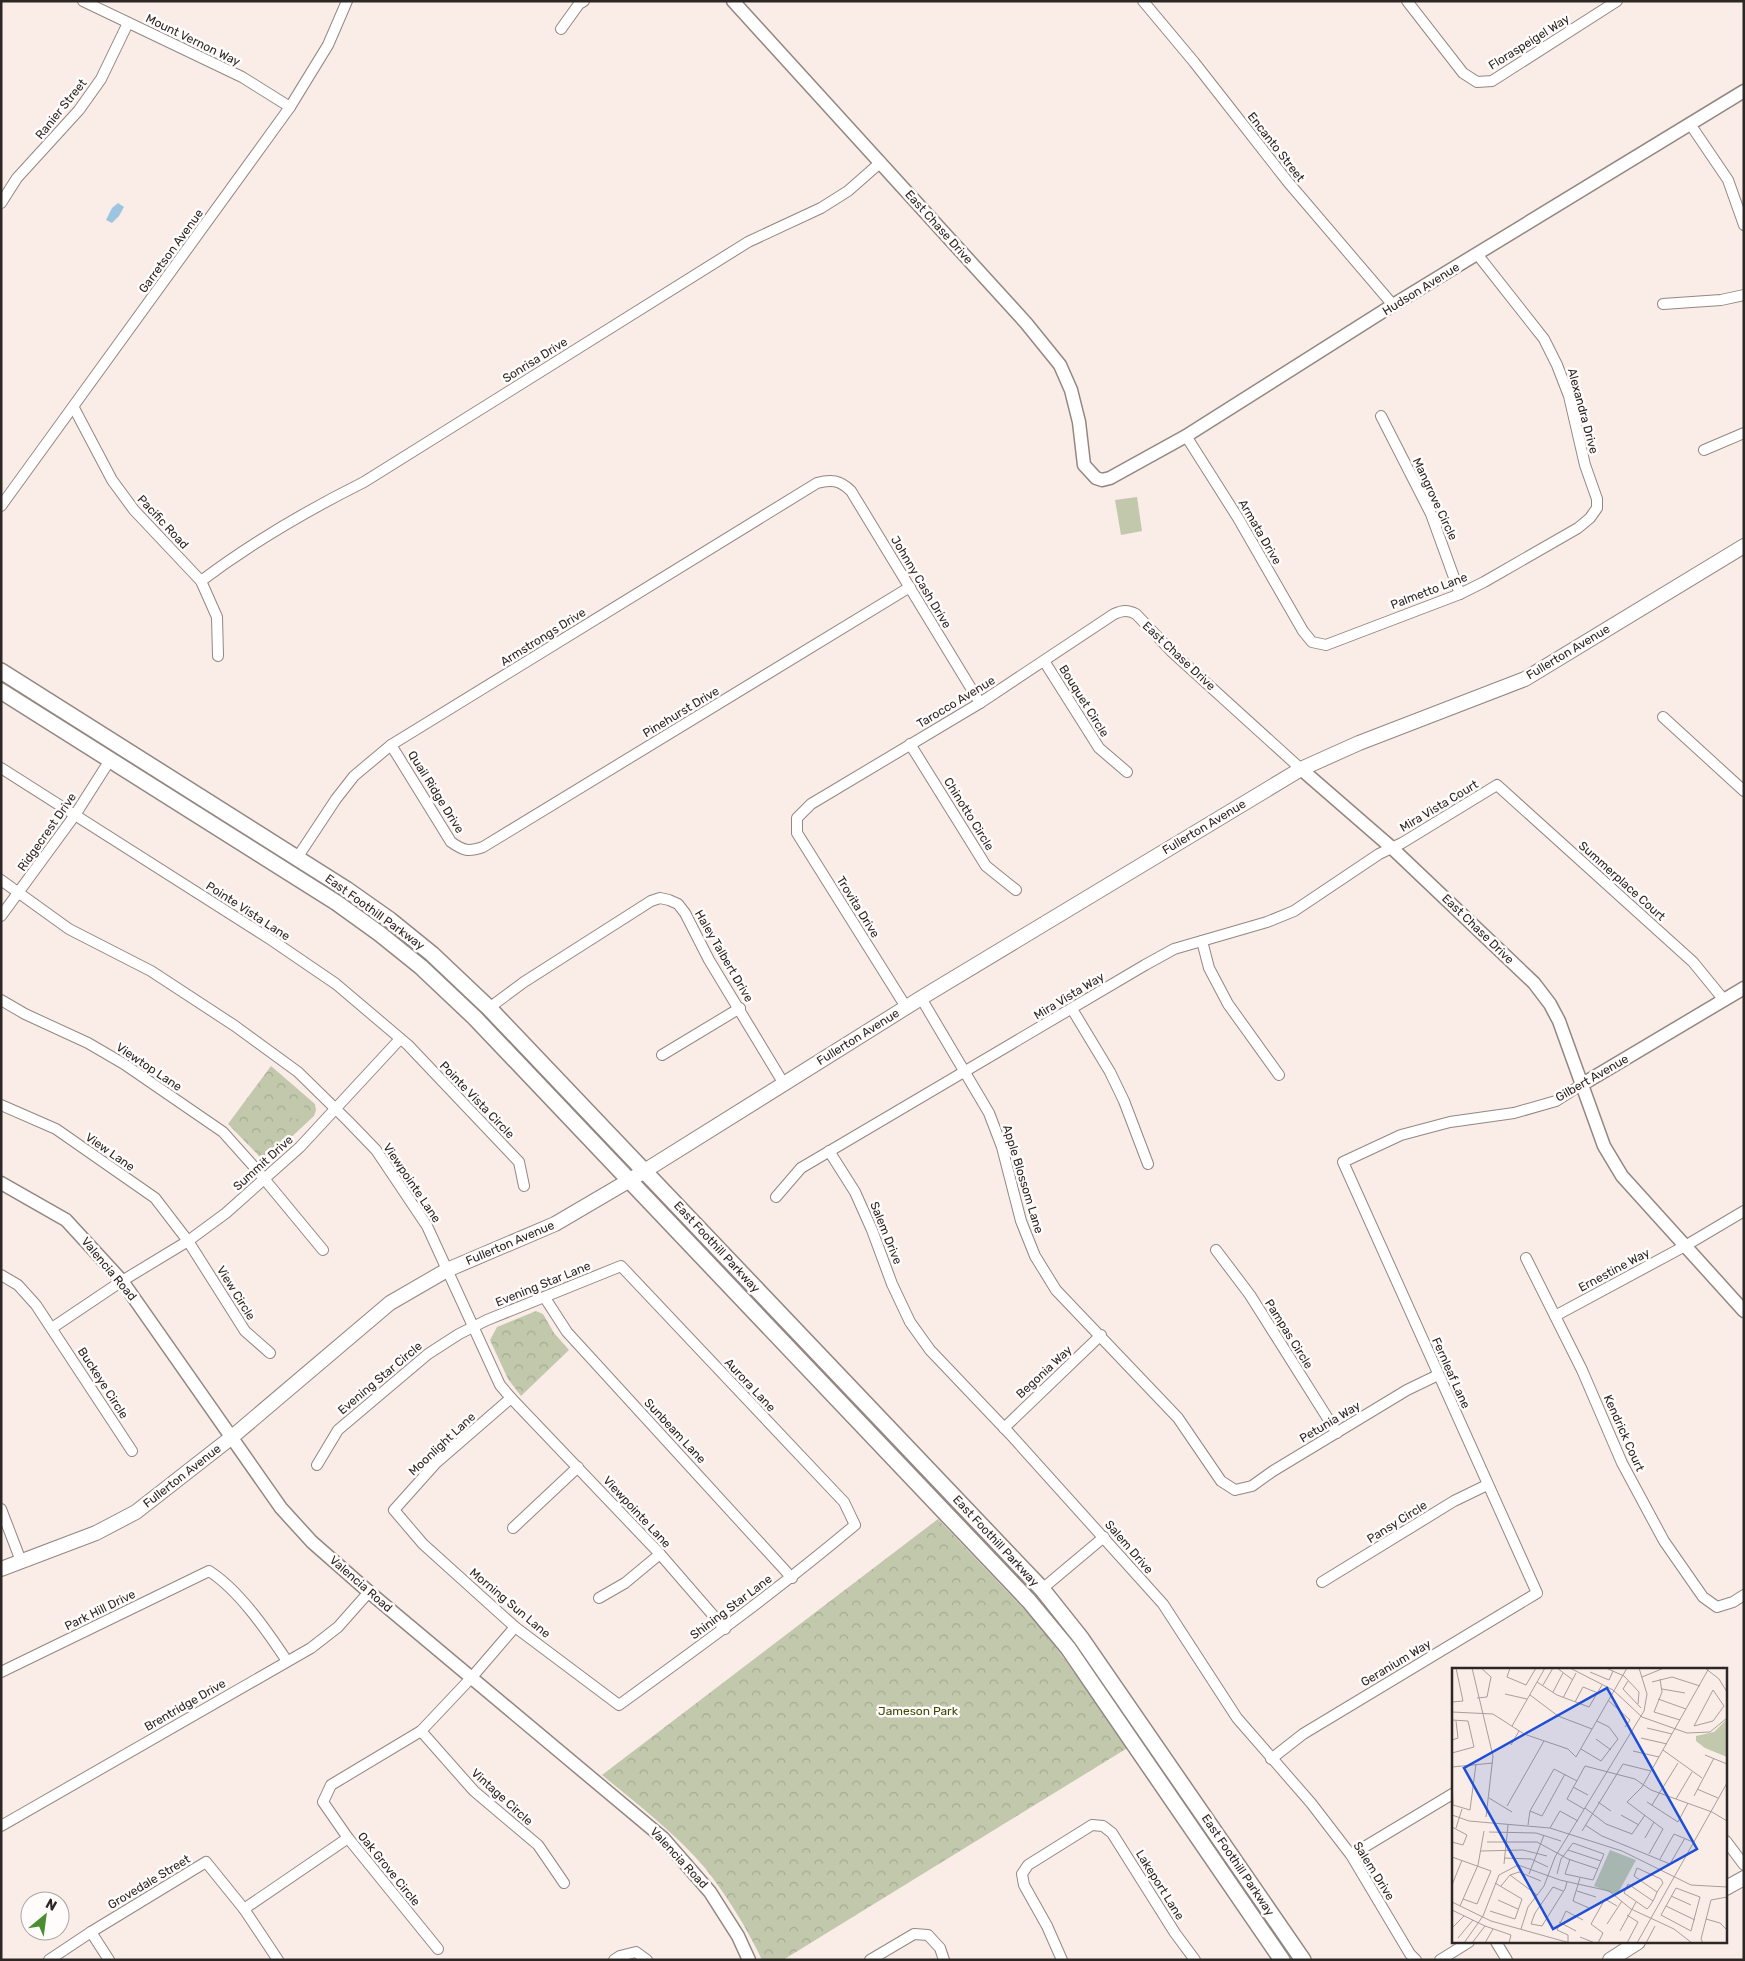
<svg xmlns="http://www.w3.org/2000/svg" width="1745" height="1961" font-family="Rubik,sans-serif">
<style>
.forest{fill:url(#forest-crowns)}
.pitch{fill:#c1c8ac}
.water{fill:#9dc5e1}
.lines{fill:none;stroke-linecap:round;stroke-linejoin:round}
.minor-casing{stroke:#938782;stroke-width:12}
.tertiary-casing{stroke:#938782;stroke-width:15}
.secondary-casing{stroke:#938782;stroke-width:16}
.primary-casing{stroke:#938782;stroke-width:18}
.minor{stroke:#fff;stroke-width:10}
.tertiary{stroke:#fff;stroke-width:12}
.secondary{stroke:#fff;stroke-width:14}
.primary{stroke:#fff;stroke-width:15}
.labels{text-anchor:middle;stroke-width:5;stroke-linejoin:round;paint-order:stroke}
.street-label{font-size:12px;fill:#2c2725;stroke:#fffcfb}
.park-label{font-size:12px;fill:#3d4801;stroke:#fffcfb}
.inset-road{fill:none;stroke:#a89e99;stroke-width:1}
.view{fill:#1d4ed8;fill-opacity:0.15;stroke:#1d4ed8;stroke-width:2.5}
.inset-edge{fill:none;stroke:#2c2725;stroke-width:2.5}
</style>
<defs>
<pattern id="forest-crowns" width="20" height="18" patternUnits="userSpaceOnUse" patternTransform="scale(1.25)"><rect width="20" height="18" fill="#c1c8ac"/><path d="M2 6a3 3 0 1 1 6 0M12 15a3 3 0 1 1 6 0" fill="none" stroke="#a6ac94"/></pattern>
</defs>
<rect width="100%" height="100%" fill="#faede7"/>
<g class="forest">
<polygon points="271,1066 315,1104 316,1110 314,1116 271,1156 262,1159 228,1124"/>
<polygon points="536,1311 543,1314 554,1333 569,1350 521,1396 508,1379 490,1340 497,1327"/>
<path d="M938 1519 1041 1627 1129 1747 783 1960H762C748 1930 726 1894 705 1868 675 1833 637 1804 602 1775Z"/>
</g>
<g class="pitch">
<polygon points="1137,497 1142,531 1121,535 1115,500"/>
<circle cx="296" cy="1110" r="9"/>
</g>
<polygon class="water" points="118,203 124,207 119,216 112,223 106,220 112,208"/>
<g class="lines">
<defs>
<g id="minor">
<polyline points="83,1 242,77 290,107"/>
<polyline points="1143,1 1194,62 1288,182 1393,305"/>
<polyline points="1407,1 1463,73 1477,82 1492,81 1617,1"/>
<polyline points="561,29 579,4 584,1"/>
<polyline points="1690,124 1728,180 1744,225"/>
<polyline points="1,203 17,178 79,110 101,79 128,23"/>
<polyline points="1663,304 1721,300 1744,295"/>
<polyline points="74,408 112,480 134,510 201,581 217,617 218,656"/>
<polyline points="1381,416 1431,514 1460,594"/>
<polyline points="1186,436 1238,518 1303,631 1312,642 1326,645 1460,594 1484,582 1578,528 1590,518 1597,508 1597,499 1585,465 1569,396 1557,365 1544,339 1477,254"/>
<polyline points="1704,450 1744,433"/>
<polyline points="1,506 290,107 328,45 347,1"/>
<path d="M201 581C254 541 306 511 364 482L748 242 821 208 848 191 881 162"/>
<polyline points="1044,661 1099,748 1127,772"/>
<polyline points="1663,717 1744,791"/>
<polyline points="910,744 986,866 1016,890"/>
<path d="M391 745 451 842C464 851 468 852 483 847L910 587"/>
<polyline points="1,768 273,941 336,984 408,1045 519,1162 524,1186"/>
<path d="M297 858 336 799 354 776 391 745 817 483C831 479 840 480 851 491L980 703"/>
<polyline points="1,880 69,929 151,971 235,1026 298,1072 348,1121 376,1150 427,1226 500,1385 511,1398 660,1554 725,1629"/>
<polyline points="1,916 75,815 110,760"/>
<polyline points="1202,941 1209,968 1228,1004 1279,1075"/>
<polyline points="921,998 989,1113 1002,1147 1021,1221 1035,1256 1056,1290 1178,1418 1221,1481 1235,1490 1252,1486 1273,1471 1407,1390 1438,1375"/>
<polyline points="1,1000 25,1014 88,1043 124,1064 223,1132 256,1169 323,1250"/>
<path d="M906 1007 797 833V818L811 804 980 703 1114 614C1123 610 1128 610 1136 614L1171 651 1301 769"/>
<polyline points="489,1008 524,982 651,901 660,898 669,900 678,904 685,913 709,960 784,1084"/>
<polyline points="1072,1009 1110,1072 1124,1101 1148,1164"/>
<polyline points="662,1055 740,1008"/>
<polyline points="1,1105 56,1129 155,1198 188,1241 245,1331 270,1353"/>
<polyline points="829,1151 855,1192 872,1230 892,1284 910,1322 930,1350 1010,1434 1163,1604 1237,1718 1311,1803 1351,1855 1410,1954 1416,1960"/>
<polyline points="776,1197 801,1168 1145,965 1174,949 1267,922 1294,911 1379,854 1402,843 1497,785 1693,962 1724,1000"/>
<polyline points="1216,1250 1250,1295 1337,1433"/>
<polyline points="1526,1258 1582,1370 1622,1463 1664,1541 1703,1597 1717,1607 1733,1602 1744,1595"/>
<polyline points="1,1275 18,1285 36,1305 132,1451"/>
<polyline points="545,1298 567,1332 792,1578"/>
<polyline points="1555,1316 1685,1246 1744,1211"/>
<polyline points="52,1328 122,1281 188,1241 226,1213 300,1147 400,1039"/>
<polyline points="1004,1428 1101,1335"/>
<path d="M317 1465 338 1430 428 1354 459 1334 487 1320 621 1266 844 1502 855 1525C779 1589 699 1647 619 1705L515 1627 423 1544 394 1510 436 1463 511 1398"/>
<polyline points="1,1509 21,1561"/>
<polyline points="513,1528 578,1467"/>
<polyline points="1322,1582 1454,1501 1487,1485"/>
<polyline points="1042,1589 1104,1537"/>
<polyline points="599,1598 625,1583 660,1554"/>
<path d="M1 1672 209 1571C239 1590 267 1631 287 1661"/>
<polyline points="421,1731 474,1791 538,1845 564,1883"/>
<polyline points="1271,1759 1303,1734 1537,1593 1343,1162 1401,1135 1450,1122 1514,1113 1556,1101 1581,1085"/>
<polyline points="1,1826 311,1648 338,1627 369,1592"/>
<polyline points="1726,1841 1744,1865"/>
<polyline points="1351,1855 1454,1793"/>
<polyline points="244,1909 348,1838"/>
<polyline points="91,1932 109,1960"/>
<polyline points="1496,1942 1507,1960"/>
<polyline points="438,1949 348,1838 323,1802 331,1785 421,1731 472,1677 515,1627"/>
<polyline points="49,1960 91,1932 206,1862 244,1909 278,1960"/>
<polyline points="614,1960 620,1956 636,1952 647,1960"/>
<polyline points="870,1960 914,1934 928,1935 940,1948 944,1960"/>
<polyline points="1062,1960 1047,1926 1024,1885 1022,1874 1028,1865 1092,1825 1103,1826 1112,1833 1175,1933 1195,1960"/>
<polyline points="1440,1960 1469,1942"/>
</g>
<g id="tertiary">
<polyline points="733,1 1026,323 1060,365 1071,390 1079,422 1084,465 1096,478 1102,480 1110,478 1186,436 1393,305 1744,91"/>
<polyline points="1301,769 1392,848 1534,983 1550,1004 1559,1021 1604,1146 1622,1176 1744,1311"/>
<polyline points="1581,1085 1744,988"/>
<polyline points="1,1183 66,1220 122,1281 281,1508 312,1542 369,1592 663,1838 710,1892 738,1936 749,1960"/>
</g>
<g id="secondary">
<polyline points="1,1569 96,1533 136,1512 232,1437 390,1303 447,1270 555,1224 630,1180 921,998 1301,769 1359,743 1525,679 1744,546"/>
<polyline points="1726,1888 1744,1878"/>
<polyline points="1610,1960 1638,1942"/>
</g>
<g id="primary">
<polyline points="1,671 346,889 390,920 432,954 489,1008 1042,1589 1081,1638 1303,1960"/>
<polyline points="1,691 337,903 380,934 421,967 475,1018 1029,1601 1068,1648 1282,1960"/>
</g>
</defs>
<use href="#minor" class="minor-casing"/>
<use href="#tertiary" class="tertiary-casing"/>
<use href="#secondary" class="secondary-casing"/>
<use href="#primary" class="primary-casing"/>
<use href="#minor" class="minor"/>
<use href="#tertiary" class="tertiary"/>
<use href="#secondary" class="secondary"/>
<use href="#primary" class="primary"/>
</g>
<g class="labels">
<g class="street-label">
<text transform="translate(193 40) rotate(26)" y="4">Mount Vernon Way</text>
<text transform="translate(1529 42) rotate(-32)" y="4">Floraspeigel Way</text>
<text transform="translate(61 109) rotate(-51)" y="4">Ranier Street</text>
<text transform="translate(1276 147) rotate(52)" y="4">Encanto Street</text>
<text transform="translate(939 227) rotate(48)" y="4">East Chase Drive</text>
<text transform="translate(171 251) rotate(-54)" y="4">Garretson Avenue</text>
<text transform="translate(1421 289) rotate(-32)" y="4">Hudson Avenue</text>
<text transform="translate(535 360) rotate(-32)" y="4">Sonrisa Drive</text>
<text transform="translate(1583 411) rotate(75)" y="4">Alexandra Drive</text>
<text transform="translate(1435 499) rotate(65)" y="4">Mangrove Circle</text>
<text transform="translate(163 522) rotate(47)" y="4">Pacific Road</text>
<text transform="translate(1260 532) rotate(60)" y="4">Armata Drive</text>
<text transform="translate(921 582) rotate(59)" y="4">Johnny Cash Drive</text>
<text transform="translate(1429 591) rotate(-21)" y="4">Palmetto Lane</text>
<text transform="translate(543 637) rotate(-32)" y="4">Armstrongs Drive</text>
<text transform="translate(1568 652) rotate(-31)" y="4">Fullerton Avenue</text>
<text transform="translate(1179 656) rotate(43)" y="4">East Chase Drive</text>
<text transform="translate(1084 701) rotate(58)" y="4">Bouquet Circle</text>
<text transform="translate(956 702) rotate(-31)" y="4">Tarocco Avenue</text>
<text transform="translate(681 712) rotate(-31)" y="4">Pinehurst Drive</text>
<text transform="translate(436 792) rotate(58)" y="4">Quail Ridge Drive</text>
<text transform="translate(1439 806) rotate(-31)" y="4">Mira Vista Court</text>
<text transform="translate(969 814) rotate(58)" y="4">Chinotto Circle</text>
<text transform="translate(1204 827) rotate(-31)" y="4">Fullerton Avenue</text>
<text transform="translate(47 832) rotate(-55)" y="4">Ridgecrest Drive</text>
<text transform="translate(1622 881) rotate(42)" y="4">Summerplace Court</text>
<text transform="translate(858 907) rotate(58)" y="4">Trovita Drive</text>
<text transform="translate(248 911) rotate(33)" y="4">Pointe Vista Lane</text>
<text transform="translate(375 912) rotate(36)" y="4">East Foothill Parkway</text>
<text transform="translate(1478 929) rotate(44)" y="4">East Chase Drive</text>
<text transform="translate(724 956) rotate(60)" y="4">Haley Talbert Drive</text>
<text transform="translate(1069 996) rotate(-31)" y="4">Mira Vista Way</text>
<text transform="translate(858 1037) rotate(-32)" y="4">Fullerton Avenue</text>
<text transform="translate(149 1067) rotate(34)" y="4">Viewtop Lane</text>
<text transform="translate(1592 1078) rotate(-30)" y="4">Gilbert Avenue</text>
<text transform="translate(477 1100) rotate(46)" y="4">Pointe Vista Circle</text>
<text transform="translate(110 1152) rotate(35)" y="4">View Lane</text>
<text transform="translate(263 1163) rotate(-42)" y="4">Summit Drive</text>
<text transform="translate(1023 1179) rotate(73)" y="4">Apple Blossom Lane</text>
<text transform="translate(412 1183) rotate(56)" y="4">Viewpointe Lane</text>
<text transform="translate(886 1233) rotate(68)" y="4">Salem Drive</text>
<text transform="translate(510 1243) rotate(-23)" y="4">Fullerton Avenue</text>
<text transform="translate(717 1247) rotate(47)" y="4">East Foothill Parkway</text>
<text transform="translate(109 1269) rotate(50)" y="4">Valencia Road</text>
<text transform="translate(1614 1270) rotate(-28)" y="4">Ernestine Way</text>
<text transform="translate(543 1284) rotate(-22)" y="4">Evening Star Lane</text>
<text transform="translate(236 1293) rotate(58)" y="4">View Circle</text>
<text transform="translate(1289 1334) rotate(58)" y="4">Pampas Circle</text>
<text transform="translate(1044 1372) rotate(-43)" y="4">Begonia Way</text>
<text transform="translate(1451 1373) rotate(66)" y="4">Fernleaf Lane</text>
<text transform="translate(380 1378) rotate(-40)" y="4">Evening Star Circle</text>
<text transform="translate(103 1383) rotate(57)" y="4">Buckeye Circle</text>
<text transform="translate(750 1385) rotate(47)" y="4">Aurora Lane</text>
<text transform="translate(1330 1422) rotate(-31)" y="4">Petunia Way</text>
<text transform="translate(675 1431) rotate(47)" y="4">Sunbeam Lane</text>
<text transform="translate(1624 1433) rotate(66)" y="4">Kendrick Court</text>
<text transform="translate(442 1444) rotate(-43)" y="4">Moonlight Lane</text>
<text transform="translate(182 1476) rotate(-38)" y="4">Fullerton Avenue</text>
<text transform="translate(637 1512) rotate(47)" y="4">Viewpointe Lane</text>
<text transform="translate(1397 1522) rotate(-32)" y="4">Pansy Circle</text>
<text transform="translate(996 1541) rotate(47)" y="4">East Foothill Parkway</text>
<text transform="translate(1129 1547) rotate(49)" y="4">Salem Drive</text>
<text transform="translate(361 1584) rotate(41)" y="4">Valencia Road</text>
<text transform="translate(510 1603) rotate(40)" y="4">Morning Sun Lane</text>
<text transform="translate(731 1607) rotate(-37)" y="4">Shining Star Lane</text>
<text transform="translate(100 1610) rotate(-26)" y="4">Park Hill Drive</text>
<text transform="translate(1396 1663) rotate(-31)" y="4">Geranium Way</text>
<text transform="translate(185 1705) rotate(-30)" y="4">Brentridge Drive</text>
<text transform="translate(502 1797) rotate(42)" y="4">Vintage Circle</text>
<text transform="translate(679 1858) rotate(47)" y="4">Valencia Road</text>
<text transform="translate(1238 1865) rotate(56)" y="4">East Foothill Parkway</text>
<text transform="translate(389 1869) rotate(51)" y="4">Oak Grove Circle</text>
<text transform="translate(1374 1871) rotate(58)" y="4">Salem Drive</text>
<text transform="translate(149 1882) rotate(-31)" y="4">Grovedale Street</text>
<text transform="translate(1160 1885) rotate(58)" y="4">Lakeport Lane</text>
</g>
<g class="park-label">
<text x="918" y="1715">Jameson Park</text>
</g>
</g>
<g transform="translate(1452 1668)">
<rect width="275" height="275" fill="#faede7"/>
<path d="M275 51V89L253 80 244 73V68L262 64ZM158 182 184 192 165 227 142 218Z" fill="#c1c8ac"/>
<path class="inset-road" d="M20 0 41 88 34 149M58 0 55 9 74 17 84 0M105 0 121 12M118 0 161 22 190 49 235 65 258 64 275 50M154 0 172 8 187 24 186 36M253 0 267 11 275 24M138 4 157 12 161 3M190 9 212 0M208 11 210 24 202 44 228 52M176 13 171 21 189 40M85 14 105 27 137 39 150 17M200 14 220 9 248 18M91 17 101 0M210 21 233 25M261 22 272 38 261 53 242 58ZM101 24 111 5M53 26 75 31M78 27 106 48 140 61M25 30 35 29 39 9 29 0M111 30 124 5M206 31 234 41M157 33 178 52 173 59M0 34 11 33 4 0M123 34 131 19 146 25M0 44 41 46 72 66 116 81 124 89 175 0M0 52 16 53 22 79 0 85M60 58 93 0M195 60 220 66M189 70 215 76M144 71 159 82M0 72 6 70 4 53M59 77 67 63M129 81 149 93 166 71 157 59 145 53M211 82 250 110M181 83 207 89M253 87 275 96M0 99 41 95M0 110 1 137 18 142 24 96M121 119 136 127M245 121 266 130M242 128 262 90M37 130 60 144M224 131 240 104M146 134 159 143M195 134 226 154 236 135M200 137 226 95M55 138 92 73M133 140 154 156 180 166 193 147M132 141 115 131 133 98 183 111 199 122 260 144 275 153M78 143 90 148 113 106M0 147 17 153 98 160 170 183 239 217 275 219M169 147 187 157M76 157 78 143 102 101 125 113M133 157 150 168 218 196 233 170M0 159 15 167 11 177 0 174M4 160 10 141M98 160 108 143 126 153M130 163 171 96 199 103M37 164 84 165 109 173M193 170 202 154M35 174H85L116 191 146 201M116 182 149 193M29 183 71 182 95 188M197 186 211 161 175 134 190 119 257 0M0 189 39 203 25 236 11 231M52 190 79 191 96 199M208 191 222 166 241 174M52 196 56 157M77 206 92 167M105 206 109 191 121 175 152 186 141 212 113 206 118 191M58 207 85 227M128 210 121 233 137 240M0 217 10 192M49 218 58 207 67 204 89 213M224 220 248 229 239 263 209 247ZM111 223 101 219 83 245 79 256 90 258 113 221 115 214M125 223 144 229M219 228 239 237M46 232 66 241M201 233 176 216 172 225 195 241 197 239 201 233 203 229 205 224 211 215 209 211 185 200 182 208 205 224M0 234 39 253 118 275M8 238 26 197 32 163M214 238 243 252M0 242 33 258 59 267 57 275M38 243 63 251 70 231 43 215M175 247 186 254 175 275M254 251 268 255 275 262M107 254 124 263M155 256 170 233M0 260 12 248M69 261 76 239 92 218 103 189 192 43 195 26 187 0M168 263 184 234M128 269 143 275M6 270 21 252M116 274V267L105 262 114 243 131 252M12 275 31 248 47 207 66 197 108 212 157 223 179 241 222 261 240 275M20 275 33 258M33 275 41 261M146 275 151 265 139 256 153 231 165 238M185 275 275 115M194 275 203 258M251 275 249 271 259 232 275 229"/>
<path class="view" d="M155 20 245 181 101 261 12 100Z"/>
<rect width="275" height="275" class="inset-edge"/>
</g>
<rect width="1745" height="1961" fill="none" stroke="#2c2725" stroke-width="5"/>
<g transform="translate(45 1916) rotate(29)"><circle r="24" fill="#fffcfb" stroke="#aba7a5"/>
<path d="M0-4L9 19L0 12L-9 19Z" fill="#4b8d30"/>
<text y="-8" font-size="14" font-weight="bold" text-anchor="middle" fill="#2c2725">N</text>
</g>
</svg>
